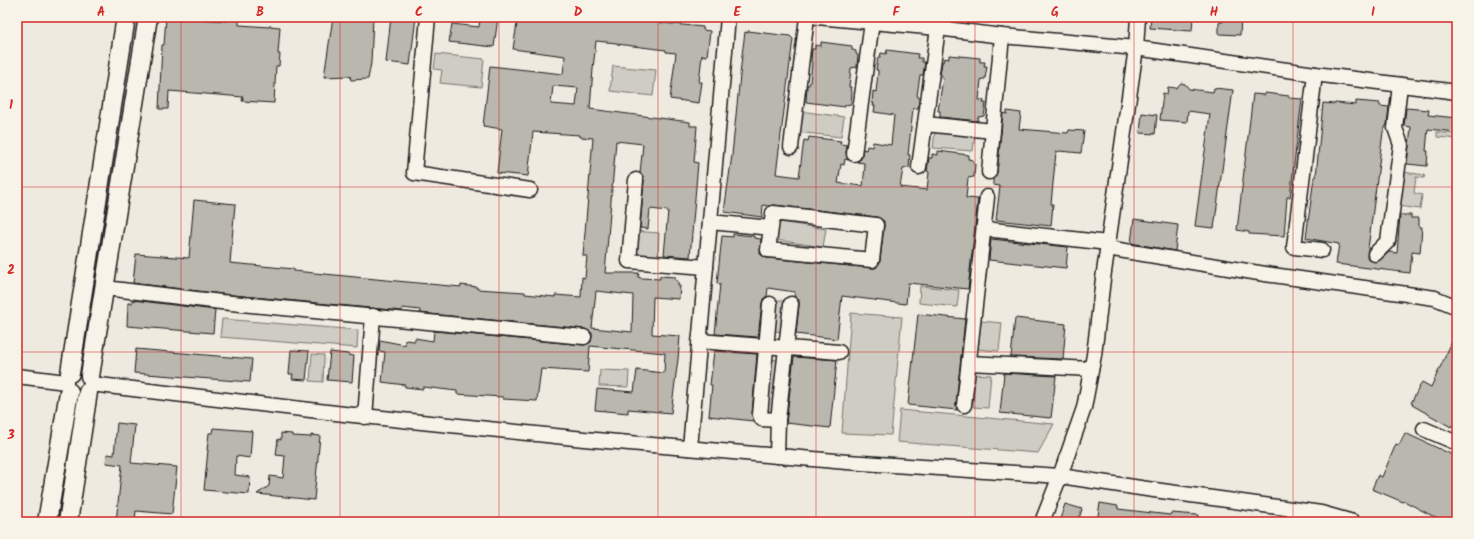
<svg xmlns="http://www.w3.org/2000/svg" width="1474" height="539" font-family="Kalam,sans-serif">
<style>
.green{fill:#cfccc3;stroke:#767470}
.building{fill:#bab7af;stroke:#1c1c1c;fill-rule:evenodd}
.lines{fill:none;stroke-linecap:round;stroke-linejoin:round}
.minor-casing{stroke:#1c1c1c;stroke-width:17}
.major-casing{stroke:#1c1c1c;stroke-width:21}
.minor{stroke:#f7f3e8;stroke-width:14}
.major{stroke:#f7f3e8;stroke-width:18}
.grid{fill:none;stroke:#d62828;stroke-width:1;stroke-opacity:0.55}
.neatline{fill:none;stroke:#d62828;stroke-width:1.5}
.grid-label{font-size:13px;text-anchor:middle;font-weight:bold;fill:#d62828}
</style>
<rect width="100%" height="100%" fill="#eeeae0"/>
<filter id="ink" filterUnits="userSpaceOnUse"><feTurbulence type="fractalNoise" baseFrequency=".025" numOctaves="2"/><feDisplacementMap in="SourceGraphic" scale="8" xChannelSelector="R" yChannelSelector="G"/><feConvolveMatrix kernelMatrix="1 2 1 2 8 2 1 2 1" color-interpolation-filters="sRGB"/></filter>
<g filter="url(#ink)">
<g class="green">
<polygon points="436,54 484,59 481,87 440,83 442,70 434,69"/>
<polygon points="613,66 656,70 653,96 610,91"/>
<polygon points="800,111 844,117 841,137 797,132"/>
<polygon points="935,131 975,134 973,151 933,148"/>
<polygon points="1437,132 1457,134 1457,133 1457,139 1437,137"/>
<polygon points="1403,172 1425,175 1424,178 1416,177 1414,193 1422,195 1420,209 1398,206"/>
<polygon points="779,222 826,229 823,247 776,240"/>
<polygon points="634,231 659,233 658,256 632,254"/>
<polygon points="920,286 959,290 957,307 919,303"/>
<polygon points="772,299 786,301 782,332 768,330"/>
<polygon points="851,313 902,317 891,435 842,433"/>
<polygon points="222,319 358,330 357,348 220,337"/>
<polygon points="981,321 1002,323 999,351 978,349"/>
<polygon points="312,354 324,355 323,382 310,381"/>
<polygon points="767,359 779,360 774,414 762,413"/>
<polygon points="600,370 629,371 628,387 599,386"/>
<polygon points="975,374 991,375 988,408 973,407"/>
<polygon points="900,410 1054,424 1038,453 897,442"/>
</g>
<g class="building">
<polygon points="166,17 198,17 198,19 227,21 227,20 239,20 239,25 269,27 269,26 280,27 278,54 280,54 279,66 276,66 274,103 242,101 243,97 169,91 168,109 159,109 162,45 164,45"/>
<polygon points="333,17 373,17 371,63 368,79 351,80 350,76 324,77"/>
<polygon points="391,17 416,17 410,65 386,62"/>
<polygon points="480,17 498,17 494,47 449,42 452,24 479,27"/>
<path d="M518 17H630V18L653 21V22L703 27V30L710 31 707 56 702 55 699 82H702L699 103 670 99 676 53 666 52V50L617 44V43L596 41 593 69 590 109 690 122V126H697L694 162 698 163 690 257 664 255 668 211 650 209 648 229 640 228 644 181 643 176 640 173 643 144 616 141 605 273H639L638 277 641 278 660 279V276L676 277 675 280 678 281V286H680L679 299 653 297 652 334 680 336 678 359 671 413 628 409V413L595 410 597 389 634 392 637 370 664 373 665 353 590 346 588 372 541 369 537 401 503 399V397L457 394V391L423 387V389L405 387V385L382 382 385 352 379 351 380 340 405 345V340L415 341V338L433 341 434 331 584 345 591 342 592 337V333L585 329 420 313V310L402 308V311L222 294 133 283 136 254 189 258 194 200 235 204 230 263 294 269V271L386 280 461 287V285L477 287V289L525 292V294L555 297V295L581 297 582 277 585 278 587 256H583L593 138 580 137V135L533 132 528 176 497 173 502 129 483 126 490 66 563 74 565 56 513 49ZM553 86 578 88 576 106 551 104ZM596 291 633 295 632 332 592 328Z"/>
<polygon points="1151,17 1193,17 1192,31 1150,28"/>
<polygon points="1223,17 1241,17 1240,35 1219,34 1219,22 1223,22"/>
<polygon points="748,31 790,36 793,39 776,174 799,177 804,140 808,141 809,137 841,141 840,144 847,145 846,153 848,160 845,159 844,165 841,164 838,183 863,186 865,166 864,166 864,163 857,162 861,159 863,149 866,150 867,146 872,147 873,142 891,145 894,115 874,112 875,106 873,106 874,103 872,103 873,91 876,92 878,73 878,70 876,70 878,57 880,57 881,53 886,54 887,50 918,54 917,58 922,58 922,62 925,62 923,75 920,75 917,96 919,97 918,108 913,109 908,155 910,155 909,168 903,169 900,187 927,190 929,172 927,171 929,158 932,158 932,154 938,155 938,151 969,155 968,159 973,160 973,163 975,164 974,177 968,178 966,198 978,199 968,289 908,283 906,304 842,296 837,339 796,334 799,305 799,300 794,296 795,292 768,288 767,296 763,299 762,303 758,337 715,334 720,284 717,283 722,236 733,237 733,234 754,236 754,238 761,239 760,254 767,258 872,268 876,268 880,261 884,226 884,221 877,217 774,205 768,206 763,205 762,217 724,212 732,155 742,55 745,32 748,33"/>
<polygon points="821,42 852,46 852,50 856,51 856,54 858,55 857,67 851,68 849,87 851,87 850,91 852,91 851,104 845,105 845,107 806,102 807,85 809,85 810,82 812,63 811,62 812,49 815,49 815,45 821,46"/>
<polygon points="949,55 980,58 980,62 985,62 984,66 987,66 985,79 982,79 981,80 979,100 984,100 983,103 986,103 984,116 978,117 978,121 940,117 940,111 938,111 943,78 941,78 942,75 940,75 942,62 943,62 944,58 949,59"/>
<polygon points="1181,83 1185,84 1189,89 1213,92 1214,88 1233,90 1214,228 1195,226 1210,114 1188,111 1187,122 1160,120 1163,93 1167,94 1168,87 1176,88"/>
<polygon points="1265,93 1289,96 1289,98 1302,99 1290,197 1287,197 1284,236 1249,234 1249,232 1237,230 1253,94 1265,95"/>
<polygon points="1356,101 1380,103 1380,106 1389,107 1387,124 1383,132 1367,257 1369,260 1377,262 1389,252 1397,253 1400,215 1411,215 1411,218 1419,218 1419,227 1422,227 1420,253 1412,252 1410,273 1336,264 1339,244 1306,238 1314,177 1316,177 1323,103 1335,104 1335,103 1356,105"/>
<polygon points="1406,108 1429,110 1428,115 1457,118 1456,132 1428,129 1426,151 1428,151 1427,166 1407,164 1411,127 1404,126"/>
<polygon points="1007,111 1021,113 1019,129 1068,133 1069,130 1084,131 1081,153 1059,151 1058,152 1056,152 1051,204 1053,204 1051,226 996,220 1000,186 993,185 993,179 997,173 1003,113 1007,114"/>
<polygon points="1142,113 1157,115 1155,134 1140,133"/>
<polygon points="1134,219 1178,225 1175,251 1131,243"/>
<polygon points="991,239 1068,247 1066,268 989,260"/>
<polygon points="133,300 215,310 213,333 127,326 128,303 132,303"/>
<polygon points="918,314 965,319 956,404 957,410 908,405"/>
<polygon points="1015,318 1066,324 1063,359 1011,357"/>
<polygon points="1457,331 1457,428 1452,425 1451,427 1412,405 1413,404 1411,403 1422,382 1431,387"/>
<polygon points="136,349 252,359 250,382 134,373"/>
<polygon points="291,350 309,351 306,380 292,379 293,374 289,374"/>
<polygon points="714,351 757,354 752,414 753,421 709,416 712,385 710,385"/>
<polygon points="330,352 348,354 348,355 354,356 352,382 327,380"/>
<polygon points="794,357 837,360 830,428 786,423"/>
<polygon points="1004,373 1056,376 1051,418 1000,413"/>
<polygon points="117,423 135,425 131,463 177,467 172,514 136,511 135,522 116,522 122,465 106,463 107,454 114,455"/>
<polygon points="213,428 252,431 250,458 236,456 235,475 250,477 249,494 204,490 208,450 207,450 209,433 212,433"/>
<polygon points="281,433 292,434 292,436 311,437 311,435 320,436 314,500 257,494 269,486 270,476 283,478 285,456 276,455 278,439 281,440"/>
<polygon points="1405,433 1457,457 1457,517 1454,522 1444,522 1404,501 1403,502 1372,489 1378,475 1382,477 1396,444 1399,445"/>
<polygon points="1100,503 1118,506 1118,509 1170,515 1171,513 1198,515 1197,522 1097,522"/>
<polygon points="1065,504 1082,509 1078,522 1059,522"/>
</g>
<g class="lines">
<defs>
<g id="minor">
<polyline points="428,17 414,173 530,190"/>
<polyline points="817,17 938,28 1002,36 1136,48 1315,74 1457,92"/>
<polyline points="1315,74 1294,247 1322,250"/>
<polyline points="925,124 993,131"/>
<polyline points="791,147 807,17"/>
<polyline points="854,154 872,22"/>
<polyline points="919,167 938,28"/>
<polyline points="989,172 1002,36"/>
<polyline points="636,180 629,261 706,267"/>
<polyline points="710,222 771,228 773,213 876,225 872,260 768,250 771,228"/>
<polyline points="994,230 1108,243"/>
<polyline points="1107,248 1265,274 1435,298 1457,307"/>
<polyline points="1375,254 1388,241 1401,145 1395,128 1400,85"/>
<polyline points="105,288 221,302 584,337"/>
<polyline points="770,304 760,415 762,419 778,420 791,304"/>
<polyline points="699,341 839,352"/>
<polyline points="969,363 1091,369"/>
<polyline points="17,376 66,382"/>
<polyline points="91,384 344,414 584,439 847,462 1060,476 1147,489 1321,513 1353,522"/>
<polyline points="964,405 987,197"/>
<polyline points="365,417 373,316"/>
<polyline points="1424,429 1457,443"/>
<polyline points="690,448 728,17"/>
<polyline points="777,456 778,420"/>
<polyline points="1042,522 1060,476 1084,408 1094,355 1103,279 1136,48 1138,17"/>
</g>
<g id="major">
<polyline points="70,373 126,17"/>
<polyline points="90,376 148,17"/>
<polyline points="47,522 69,392"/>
<polyline points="68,522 88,392"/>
</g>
</defs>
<use href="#minor" class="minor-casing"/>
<use href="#major" class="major-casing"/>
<use href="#minor" class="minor"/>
<use href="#major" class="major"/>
</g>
</g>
<path class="grid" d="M181 17V522M340 17V522M499 17V522M658 17V522M816 17V522M975 17V522M1134 17V522M1293 17V522M17 187H1457M17 352H1457"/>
<rect width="1474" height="539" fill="none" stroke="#f7f3e8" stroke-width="44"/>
<rect x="22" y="22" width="1430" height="495" class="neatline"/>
<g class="grid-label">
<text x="101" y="16">A</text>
<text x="260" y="16">B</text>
<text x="419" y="16">C</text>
<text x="578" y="16">D</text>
<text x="737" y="16">E</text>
<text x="896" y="16">F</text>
<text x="1055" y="16">G</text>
<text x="1214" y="16">H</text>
<text x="1373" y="16">I</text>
<text x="11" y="109">1</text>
<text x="11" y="274">2</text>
<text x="11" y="439">3</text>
</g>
</svg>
